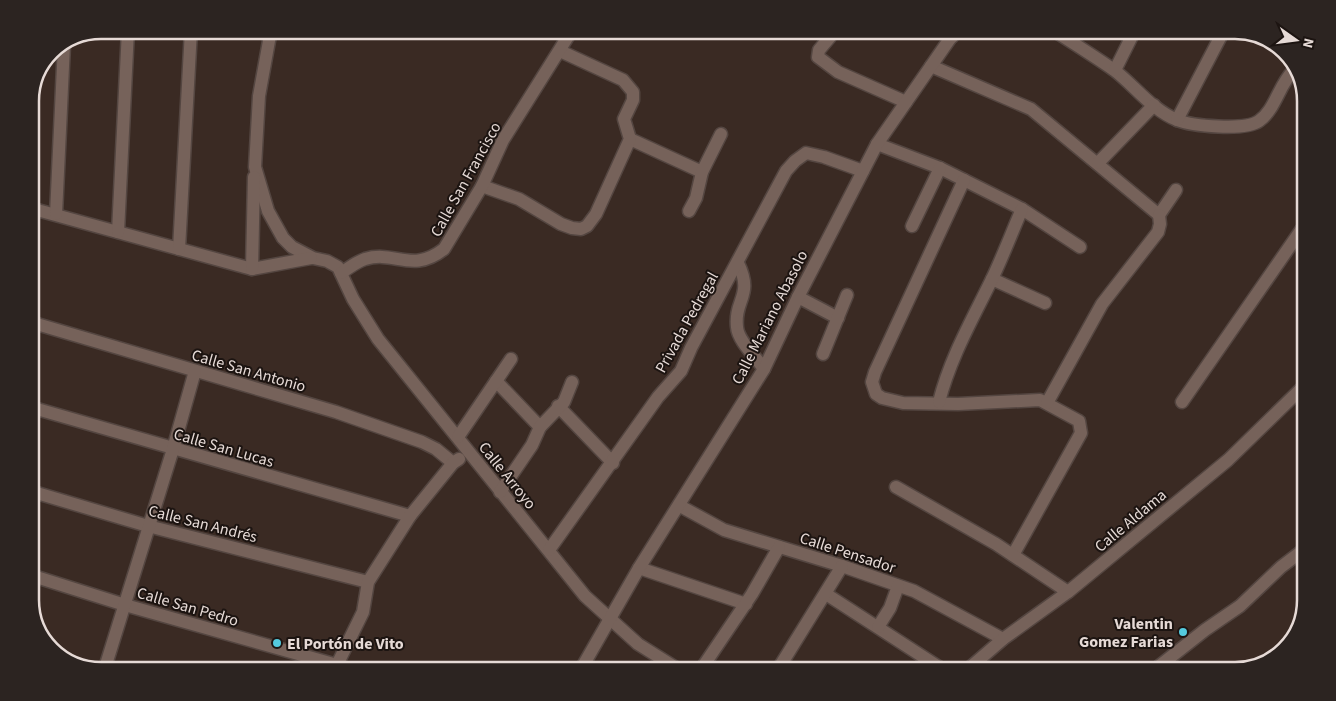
<svg xmlns="http://www.w3.org/2000/svg" width="1336" height="701" font-family="'Source Sans 3',sans-serif">
<style>
.lines{fill:none;stroke-linecap:round;stroke-linejoin:round}
.minor-casing{stroke:#544641;stroke-width:15}
.minor{stroke:#76625a;stroke-width:12}
.poi-dot{fill:#54cade;stroke:#1c1411;stroke-width:2}
.labels{text-anchor:middle;stroke-width:4;stroke-linejoin:round;paint-order:stroke}
.street-label{font-size:16px;fill:#e6dad6;stroke:#1c1411}
.poi-label{font-size:16px;font-weight:bold;fill:#e6dad6;stroke:#1c1411;text-anchor:end}
.rim{fill:none;stroke:#e6dad6;stroke-width:2.5}
</style>
<rect width="100%" height="100%" fill="#3a2a23"/>
<g class="lines">
<defs>
<g id="minor">
<polyline points="271,30 259,96 255,167 268,211 283,238 292,247 313,258 327,261 338,267 353,299 378,339 585,596 638,644 681,671"/>
<polyline points="829,30 830,37 819,50 818,57 838,72 906,102"/>
<polyline points="936,30 952,37"/>
<path d="M1053 30C1073 43 1094 56 1114 70 1134 85 1152 110 1177 120 1192 126 1245 131 1259 121 1275 110 1279 85 1293 71H1297"/>
<polyline points="931,66 1031,109 1159,215"/>
<polyline points="1115,70 1135,30"/>
<polyline points="1177,120 1223,32"/>
<polyline points="630,139 702,172"/>
<polyline points="877,144 940,168 1022,209 1080,247"/>
<polyline points="1098,163 1154,105"/>
<polyline points="964,180 875,372 872,382 876,394 882,398 903,403 958,404 1040,400 1079,421 1081,433 1013,555"/>
<polyline points="482,186 519,199 561,224 572,228 581,229 587,226 596,214 630,139 624,119 633,100 633,92 623,80 560,51"/>
<polyline points="30,208 252,269 311,258"/>
<polyline points="689,211 696,198 702,172 721,134"/>
<polyline points="56,214 64,45"/>
<polyline points="1159,215 1176,190"/>
<polyline points="912,226 940,168"/>
<polyline points="118,232 128,30"/>
<polyline points="179,249 191,30"/>
<path d="M738 263C754 296 734 299 737 327 738 341 756 357 764 369"/>
<polyline points="252,269 254,177"/>
<path d="M341 273C349 268 356 262 365 259 395 250 412 274 444 249L482 186 503 140 572 30"/>
<polyline points="992,279 1045,303"/>
<polyline points="798,297 838,318"/>
<polyline points="30,322 336,412 422,442 436,449 453,463"/>
<polyline points="823,354 847,295"/>
<polyline points="496,381 540,427"/>
<path d="M939 402C950 358 972 320 992 279 1003 256 1012 232 1022 209"/>
<polyline points="1182,402 1306,223"/>
<polyline points="1047,403 1102,304 1158,232 1160,224 1159,215"/>
<polyline points="558,406 613,463"/>
<polyline points="30,407 410,516"/>
<polyline points="458,437 511,359"/>
<polyline points="896,487 996,544 1068,592"/>
<polyline points="30,491 148,526 368,582"/>
<polyline points="500,492 532,445 540,427 564,402 572,382"/>
<polyline points="680,506 724,530 842,566 914,591 1003,639"/>
<polyline points="549,550 658,397 681,371 691,348 786,171 795,161 806,153 824,157 863,171"/>
<polyline points="639,568 746,604"/>
<polyline points="30,575 125,605 337,665"/>
<polyline points="826,594 945,671"/>
<polyline points="878,627 890,608 898,586"/>
<polyline points="104,671 173,449 195,371"/>
<polyline points="334,671 363,612 368,582 410,516 453,463 459,459"/>
<polyline points="580,671 639,568 764,369 798,297 877,144 956,30"/>
<polyline points="700,671 752,594 779,547"/>
<polyline points="777,671 842,566"/>
<polyline points="966,671 1003,639 1068,592 1228,460 1306,384"/>
<polyline points="1153,671 1205,630 1240,606 1281,567 1306,548"/>
</g>
</defs>
<use href="#minor" class="minor-casing"/>
<use href="#minor" class="minor"/>
</g>
<g class="poi-dot">
<circle cx="1183" cy="632" r="5"/>
<circle cx="277" cy="643" r="5"/>
</g>
<g class="labels">
<g class="street-label">
<text transform="translate(465 179) rotate(-61)" y="6">Calle San Francisco</text>
<text transform="translate(769 317) rotate(-63)" y="6">Calle Mariano Abasolo</text>
<text transform="translate(686 322) rotate(-61)" y="6">Privada Pedregal</text>
<text transform="translate(249 370) rotate(16)" y="6">Calle San Antonio</text>
<text transform="translate(224 447) rotate(16)" y="6">Calle San Lucas</text>
<text transform="translate(508 475) rotate(51)" y="6">Calle Arroyo</text>
<text transform="translate(1130 520) rotate(-40)" y="6">Calle Aldama</text>
<text transform="translate(203 523) rotate(14)" y="6">Calle San Andrés</text>
<text transform="translate(848 552) rotate(18)" y="6">Calle Pensador</text>
<text transform="translate(188 606) rotate(16)" y="6">Calle San Pedro</text>
</g>
<g class="poi-label">
<text x="1173" y="629">Valentin<tspan x="1173" dy="18">Gomez Farias</tspan></text>
<text x="287" y="649" text-anchor="start">El Portón de Vito</text>
</g>
</g>
<path d="M0 0H1336V701H0ZM101 39H1235A62 62 0 0 1 1297 101V600A62 62 0 0 1 1235 662H101A62 62 0 0 1 39 600V101A62 62 0 0 1 101 39Z" fill="#2c2421" fill-rule="evenodd"/>
<path class="rim" d="M101 39H1235A62 62 0 0 1 1297 101V600A62 62 0 0 1 1235 662H101A62 62 0 0 1 39 600V101A62 62 0 0 1 101 39Z"/>
<g transform="translate(1296 40) rotate(104)" stroke="#1c1411" stroke-width="4" paint-order="stroke">
<path d="M0-4L9 19L0 12L-9 19Z" fill="#e6dad6"/>
<text y="-8" font-size="14" font-weight="bold" text-anchor="middle" fill="#e6dad6">N</text>
</g>
</svg>
